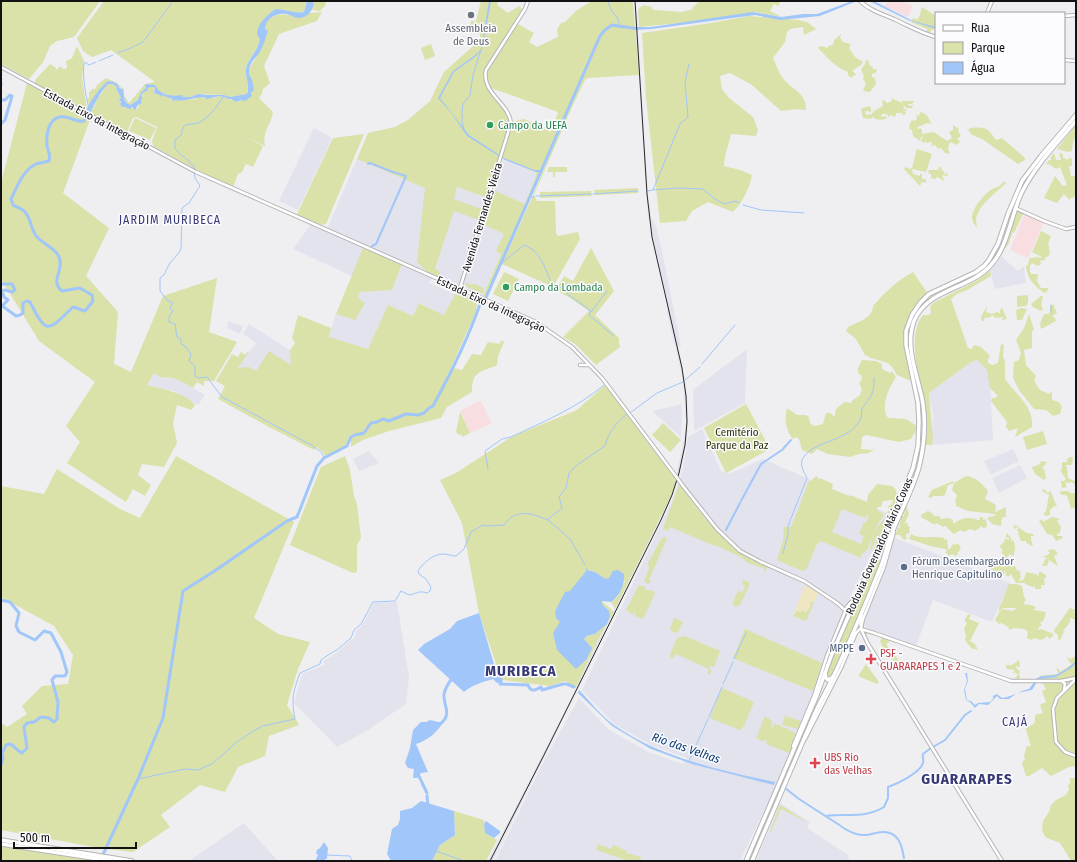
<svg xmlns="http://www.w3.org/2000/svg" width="1077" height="862" font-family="'Fira Sans Condensed',sans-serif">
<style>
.built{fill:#e2e3ed}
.education{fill:#f9dee1}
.green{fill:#dae1a9;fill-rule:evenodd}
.sand{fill:#f0e6c1}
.water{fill:#a1c6f9}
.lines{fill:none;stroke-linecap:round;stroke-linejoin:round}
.stream{stroke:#a1c6f9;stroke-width:1}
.canal{stroke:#a1c6f9;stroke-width:2}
.river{stroke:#a1c6f9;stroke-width:3}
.secondary-casing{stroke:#b5b5b8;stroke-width:4.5}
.trunk-casing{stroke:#b5b5b8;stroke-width:5.5}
.secondary{stroke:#fff;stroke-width:2.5}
.trunk{stroke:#fff;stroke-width:3.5}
.tram{stroke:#29292a;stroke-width:1}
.secondary-bridge-casing{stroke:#b5b5b8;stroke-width:4.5;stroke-linecap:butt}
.secondary-bridge{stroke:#fff;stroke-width:2.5}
.worship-dot{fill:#6b7280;stroke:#fcfcff;stroke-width:1.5}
.leisure-dot{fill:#2e9e5b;stroke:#fcfcff;stroke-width:1.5}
.service-dot{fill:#5c6f8a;stroke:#fcfcff;stroke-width:1.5}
.health-dot{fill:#e0444e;stroke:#fcfcff;stroke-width:1.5}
.labels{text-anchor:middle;stroke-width:3;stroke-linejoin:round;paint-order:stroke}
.worship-label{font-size:11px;fill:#5b616d;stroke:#fcfcff}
.street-label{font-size:11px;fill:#121213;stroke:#fcfcff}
.leisure-label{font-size:11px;fill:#27864d;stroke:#fcfcff;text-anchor:start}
.park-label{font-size:11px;fill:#2c3000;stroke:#fcfcff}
.service-label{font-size:11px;fill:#4e5e75;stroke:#fcfcff;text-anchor:start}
.health-label{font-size:11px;fill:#be3a42;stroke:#fcfcff;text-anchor:start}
.neighbourhood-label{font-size:12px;letter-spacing:1px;fill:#363975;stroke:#fcfcff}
.water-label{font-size:12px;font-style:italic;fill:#093a75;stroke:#fcfcff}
.district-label{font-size:15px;font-weight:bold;letter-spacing:1px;fill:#363975;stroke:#fcfcff}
</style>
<rect width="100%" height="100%" fill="#efeff2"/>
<g class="built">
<polygon points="634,1 636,1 648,194 651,217 656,227 661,246 681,346 678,347 686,385 688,408 687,439 680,475 671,499 493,861 488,861 570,701 599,638 606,628 648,545 672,494 684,439 686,422 683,380 667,312 668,307 648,216"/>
<polygon points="314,128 332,138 298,210 279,201"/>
<polygon points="357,159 426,188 417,262 432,278 429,283 455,294 444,315 420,303 413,316 388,305 368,349 328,337 336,314 355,320 358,298 360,292 392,290 403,262 365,246 352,276 293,249 312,223 327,229"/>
<polygon points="503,160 535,172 538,174 525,204 494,191"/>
<polygon points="457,187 487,198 484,225 504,234 497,250 501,253 483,296 439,276 435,270 453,211 453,199"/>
<polygon points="1001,256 1018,271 1024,266 1026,283 995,289 990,270 998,262"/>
<polygon points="228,321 243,326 240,334 227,328"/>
<polygon points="249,324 291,351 291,365 256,371 237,368 256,343 243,334"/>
<polygon points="747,349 745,403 694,431 693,390"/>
<polygon points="977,360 987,370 990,380 993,440 932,445 933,414 929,393 971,362"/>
<polygon points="154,373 164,379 166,377 179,380 205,395 198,405 174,391 147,385"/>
<polygon points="682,404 681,437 652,411"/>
<polygon points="702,429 721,471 729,474 763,459 889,514 872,552 852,593 825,665 820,674 815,692 774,791 740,861 495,861 543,763 579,698 608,729 648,752 682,764 682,765 687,758 653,746 614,724 582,690 672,501 682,473 688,437"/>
<polygon points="1013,449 1019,461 991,475 984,461"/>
<polygon points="369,451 379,463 359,471 353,459"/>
<polygon points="1020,465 1027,478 999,493 992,478"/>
<polygon points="895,538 1010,583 992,622 933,600 916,646 867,628 862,624"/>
<polygon points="397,602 409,677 406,704 368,730 337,747 294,703 302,674 324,665 324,660 331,657 355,637 356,631 362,625 374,603"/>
<polygon points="780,803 810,822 807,827 810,830 848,855 849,861 756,861"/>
<polygon points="244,823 278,861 189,861"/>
</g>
<g class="education">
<polygon points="888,1 903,1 913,6 908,17 889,8 888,9 885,6"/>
<polygon points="1025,213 1044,222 1028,258 1010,250"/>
<polygon points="479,401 481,401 491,422 491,424 470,433 460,411"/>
</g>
<g class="green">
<polygon points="1,1 100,1 74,37 57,41 50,46 43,62 29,79 1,64"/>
<path d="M104 1H307L304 12C295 14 285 9 275 9L269 15 257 35 260 39C258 51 248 58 246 68 245 77 250 86 247 94L230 97 224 95 198 94 191 97H174L158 91 154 85 146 84V88L141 92 138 100 130 105C123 101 125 99 124 93 122 86 115 82 108 81L89 105 87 99 89 98V91L90 92 92 89H95L97 85 106 78 117 83 124 89V95L129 103 145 84 155 82 111 50 92 57 83 51 77 38Z"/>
<polygon points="314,1 326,1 325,6 320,11 312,10"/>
<path d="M481 1H498L497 5 508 13 519 6 522 9 516 23 534 33 529 42 537 47 558 37 557 29 561 23 565 22 577 10 592 1H628L633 3 639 75 588 78 585 80 572 107 534 195 537 201H555L556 233 558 236 578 232 580 239 553 287 502 264 531 200 567 113 486 298 483 296 501 254 496 251 504 234 484 225 479 220 454 211 435 269 440 272V275L437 277 427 272 417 262 425 188 357 159 368 133 395 127 408 120 430 101 444 72 480 40V33L471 34 469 29 471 21H476ZM488 86 491 88 558 112 551 132 524 119 511 122 508 114ZM501 158 535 172 537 174 525 204 491 189ZM457 187 488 198 484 210 454 199Z"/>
<polygon points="700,1 780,1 779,6 774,4 770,11 782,17 755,12 690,22 639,27 638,11 639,8 644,5 652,7 652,9 655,10 682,12 693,9 693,7"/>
<polygon points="922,7 936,16 936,26 933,30 931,30 930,33 927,32 927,29 911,22 913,18 918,20 919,19 917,18 919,17"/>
<path d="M322 12 317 21 279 34 264 66 270 83 263 89 262 94 259 98 273 112C271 126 262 130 265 146L248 138 246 143 248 138 263 146 253 167 240 161 246 164 242 172 238 174 233 187 208 176 153 146 152 141 157 127 136 117 133 118 127 132 90 113 95 105 97 99 102 93 107 84H113L117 87 116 89 117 90 121 98 120 104 123 108 125 107 137 109 142 100 141 95 148 88 152 87 155 88 154 93 168 96 172 100V102L174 100 195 99 199 97 214 98 220 96 238 102 241 100H245L251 96C252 92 253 89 252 84 251 79 248 74 249 70 253 60 261 53 263 43 264 38 264 33 265 28 268 9 291 15 304 17L309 13Z"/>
<path d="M749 16 799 20 807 22 816 29 804 35 803 27 790 29 787 32 785 42 773 58C776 64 778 72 783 78 791 90 806 91 806 110L797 109 781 111 752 85 730 73 720 76 722 89 728 97 753 117 758 130 756 136 731 134C729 145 724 155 724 166L740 170 752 175C750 188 742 203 733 212L708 202 692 211 686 221 660 223 646 98 642 33 711 23Z"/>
<path d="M841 34 840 38 843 42 851 44 849 48 855 57 863 62 861 65 852 71 856 74 851 78 848 75V72C836 68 827 57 818 48L821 46 828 48V46L833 45 834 40Z"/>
<polygon points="431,44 435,56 425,60 421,48"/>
<polygon points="77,46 84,61 82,77 86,104 87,106 86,111 35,83 35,80 50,64 55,67 57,70 60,66 63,69 66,69 67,67 66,61 72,58"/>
<polygon points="866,60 868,60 870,66 872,66 873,69 876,69 877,72 872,74 872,77 875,78 876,84 870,92 863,91 866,83 863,80 864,76 861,69 865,64"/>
<path d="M27 83 91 117 63 193 109 228 86 276 118 312 114 364 131 372 163 296 217 278 209 332 237 342 214 381H204V386L197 382 193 388C182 382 174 376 162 378L154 373 147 385C162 389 185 392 195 405L191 410 177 405 173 423 177 443 164 467 142 464 138 475 151 485 145 496 133 489 126 502 67 463 80 442 66 426 95 382 39 341 1 279V183Z"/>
<path d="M891 98 902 103V101H914L912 104H908L909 106 913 105 912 108H907L903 105 904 109 908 110 903 111 906 112 905 115H903L902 113H896L895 117 891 115 888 117 887 114H882L881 116 883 117 885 116 887 118C883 120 877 121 873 117L870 119 863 118 861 109 868 106 871 108V112L870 113 869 111H865L866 115 872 114 874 111 883 106 882 101 884 100 887 103 892 101Z"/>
<path d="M920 112C927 114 929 117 931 124L928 123 917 127 918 129 921 128 922 131V134L934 132 947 141 952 138 949 132 953 130V125L959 129 958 131 961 136 957 139 960 141 957 145 951 142 949 144 948 151H950L949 154 945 153 941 148 938 149 936 146 933 145 931 147 932 142 926 143V140L924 143 921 141 923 136 921 137 920 141 913 136 912 130 909 129 910 123 912 120 915 121 917 119 916 115 919 116Z"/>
<polygon points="135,118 156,128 150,140 129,131"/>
<polygon points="1076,125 1076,137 1074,138 1075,140 1073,141 1072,151 1067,152 1057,149"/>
<path d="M970 128C985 127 987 127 996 140L1002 138 1025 158V160L1018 164 982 139 972 135 968 130Z"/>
<polygon points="364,134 326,224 320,225 297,215 298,212 333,138"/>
<polygon points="917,149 932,154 926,172 912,169 913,174 920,176 920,174 922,174 922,179 926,179 926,183 922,182 920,186 904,169 905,167 910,169 912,168"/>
<polygon points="1054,153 1056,160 1061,160 1059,153 1063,154 1063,158 1068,160 1069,157 1072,159 1072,166 1069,166 1071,176 1076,176 1076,196 1071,198 1070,200 1064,194 1057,203 1044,198 1055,176 1063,186 1067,185 1060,167 1056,169 1049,164 1048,165 1046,164 1049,160 1051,160 1051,157"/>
<polygon points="938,166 942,168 941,169 944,172 945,175 947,173 948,175 946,177 944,175 942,176 944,180 943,181 941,179 937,177 935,179 931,178 931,174 928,173 929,170 938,170 939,168"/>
<polygon points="549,167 567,167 567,172 555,172 555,177 553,177 553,172 547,172"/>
<path d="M1005 181 1006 183C995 194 969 211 978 228 974 225 972 221 972 217 972 208 989 187 998 187Z"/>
<polygon points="638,188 638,193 595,195 594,190"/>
<polygon points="591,191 592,196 540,198 540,192"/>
<path d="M1014 203H1016L1001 248 996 258 980 274 938 294 917 314 909 338 923 417V436L921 453 915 476 880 557 875 556C898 515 927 462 921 414 918 393 903 345 908 328 921 283 965 290 990 261 1003 248 1008 220 1014 203Z"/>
<polygon points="1018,210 1024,212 1014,233 1013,232 1008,245 1003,251"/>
<path d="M1041 231 1051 236 1048 244 1049 246V251L1050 252 1049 256 1046 257 1045 260 1040 261 1041 264 1038 266 1032 263 1030 266V272L1032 274H1038L1037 281 1041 288H1048L1047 292 1044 293C1034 285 1027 279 1026 266L1029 264 1028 263 1030 258 1038 257 1040 258 1042 257 1032 252Z"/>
<polygon points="363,248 402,264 392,290 360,292 358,298 365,303 355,320 336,314"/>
<polygon points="591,248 614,291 595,315 619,338 619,344 620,347 596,365 575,344 563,337 589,311 570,298 556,290 564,276 573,281"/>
<path d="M990 270 991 276 967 290 957 294 951 299 968 348 972 349 974 345 981 347 990 356 988 359V363L993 365 998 363 1001 344 1004 345 1003 356 1005 362V379C1016 395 1034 406 1032 427L1015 437 1018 428 1009 431 1006 427 1007 422 991 401 992 398H995L998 396 990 388 987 370 977 360 971 362 929 393 933 437 932 445H925C926 437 927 429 927 420 925 392 903 339 923 315H929L931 313 930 307 933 303 976 281 987 273Z"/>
<polygon points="504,272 519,279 508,301 493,294"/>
<path d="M913 272 928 294C921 298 916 304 913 310 898 334 906 355 911 381L897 375 893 368 888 363 871 358 865 355 856 339 846 331 848 327C858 322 873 318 873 306 884 293 898 280 913 272Z"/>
<polygon points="465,282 471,285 475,284 484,288 483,294 467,287"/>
<path d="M457 290 478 300 475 314 436 401 450 375 453 368 462 370 472 354 481 355 488 342 499 344 502 340 504 342 498 356 497 365C479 373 472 371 472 392L447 407 441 418 389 431 363 440 351 447V438L365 434 367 427 364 432 351 435 344 448 325 456 323 452 316 447 314 450 267 426 218 399 225 386 216 381 232 354 238 357 241 352 245 355 248 351 249 352 238 368 249 367 256 371 269 351 291 365 290 350 295 343 292 338 298 315 331 328 329 337 368 349 388 305 413 316 419 303 444 315Z"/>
<path d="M1028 295C1028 299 1029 303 1026 306L1017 307V296Z"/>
<polygon points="1041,296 1043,296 1041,305 1043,309 1041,311 1033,307 1031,304"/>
<path d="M1053 304 1057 313 1052 316 1055 318 1056 321 1041 329C1039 322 1042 320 1044 314H1049L1050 311V306Z"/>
<polygon points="987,306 986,312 992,314 997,312 1000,314 1000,310 1002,308 1007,319 1002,320 1003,317 998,318 998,317 994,318 994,315 988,318 986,317 984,319 984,321 982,321 981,317"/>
<polygon points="1021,308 1027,309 1022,320 1017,320 1016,310"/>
<polygon points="1029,314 1034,329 1032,332 1032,348 1024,350 1026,365 1036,376 1034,381 1040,390 1049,394 1052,391 1052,400 1059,402 1062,407 1060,414 1053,416 1046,410 1034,409 1019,390 1013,378 1014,362 1019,360 1021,353 1016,340 1024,328"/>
<path d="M862 360 876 361 882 364V369L890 373 892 371 896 377C889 388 880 406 888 418L906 419 918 427 911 439 899 442 866 435 862 437 861 449 871 450 875 449 869 453 859 454 850 457 828 454 817 449 812 454 802 450 799 439 796 437 793 439C786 432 784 417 787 408L797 415H806L809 417 810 423 814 426 823 424 826 413H830L835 417C834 409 839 406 845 402L851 403 853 400 860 395 862 389 859 383 862 380 861 375 858 373V368Z"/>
<polygon points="605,385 676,480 672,494 615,609 611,602 617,597 625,581 613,571 609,579 606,579 595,572 587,570 555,611 592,648 584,640 587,636 595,634 606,624 610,616 609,611 602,604 602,601 614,612 599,638 576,687 565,681 550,686 503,680 499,673 479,613 462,523 440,480 456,473 511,437 577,410"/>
<polygon points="746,404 770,449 726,473 704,428"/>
<polygon points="460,412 470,433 462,437 461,434 459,435 456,432"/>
<polygon points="663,423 681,440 670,452 652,435"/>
<polygon points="1043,431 1047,444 1027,450 1023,437"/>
<polygon points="176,456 294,522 254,618 278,634 310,642 298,669 287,705 299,725 269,736 265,756 238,767 225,792 200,785 161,815 170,827 133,852 99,848 1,830 1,723 7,727 27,714 22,706 42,686 68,684 73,655 54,626 1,597 1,486 44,494 57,469 120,509 140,518"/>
<polygon points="345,456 350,470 354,496 357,504 361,538 357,545 357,572 353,573 290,545 321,467"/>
<polygon points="1070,457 1073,457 1072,465 1066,465 1066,467 1067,468 1068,478 1074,481 1076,480 1076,485 1072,482 1068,483 1065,482 1067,487 1062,488 1061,481 1064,481 1066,479 1060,470 1062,469 1062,462 1067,462 1067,459"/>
<polygon points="1040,461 1047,462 1046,464 1042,468 1044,469 1046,478 1044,480 1035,474 1032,467 1038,465 1041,463"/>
<path d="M816 476 818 477V480L820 478 833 484 832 489 849 496 850 495 867 502 868 495 877 484 892 486 896 490 897 496 893 508 889 514C893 523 881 548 872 552L884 523 871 550 870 549C871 541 875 530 880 524 883 520 886 519 888 514L887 513 889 510 888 506 891 505 893 500 883 501 881 507H877L878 511 884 514 878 524 867 550 862 554 861 558 821 541 817 544 806 570 802 571 777 560 783 541 784 527H791L800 505 808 482 812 480ZM842 509 865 518 866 515 869 516 866 523 864 522 859 534 864 536 861 544 832 532Z"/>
<path d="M966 476C976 477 981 483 988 491L985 499 996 505 995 512 1006 507V517H1003L1001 522 1002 524 1000 526 992 524 987 518 996 515 995 514 968 511 956 506V503L955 501 957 495 952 490 954 483 948 485 945 495 942 496H933L932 498 928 497 932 490 953 481 954 483Z"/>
<path d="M679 484C707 520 723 548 767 567L765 572 763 568 748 563 741 557 715 545V546L670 527 668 531 663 529Z"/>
<polygon points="1044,489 1048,493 1050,491 1051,492 1057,507 1054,506 1052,509 1050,509 1050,515 1045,516 1044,513 1046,511 1049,495 1042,491"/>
<polygon points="1063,491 1068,491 1071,493 1076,493 1076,509 1075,507 1071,509 1068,498 1066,495 1062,495 1059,492"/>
<polygon points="907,507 909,514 904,524 907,522 908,526 910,527 909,530 910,531 909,534 907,533 906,536 907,539 904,540 900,535 895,535 898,528 901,528 899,527 902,516 904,516 905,508"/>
<path d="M928 511 932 513 934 516H939L941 519 949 518 953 520V523H955C961 517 971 517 978 520H980L979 518 983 517V520L986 519 987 527 983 528 982 526 975 531 970 529 964 532 961 530 954 534 948 529 946 526H944V527L936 523 935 525 921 517 922 514Z"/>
<polygon points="1052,517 1060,519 1057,521 1061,527 1060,533 1057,534 1057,536 1062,536 1063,538 1056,541 1052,535 1047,534 1039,521 1042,519 1043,522"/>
<path d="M1015 525C1022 528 1022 533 1033 534L1034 536H1031V540L1033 545 1030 546 1029 543 1027 544 1026 541H1021L1018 534 1019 532 1017 531 1018 528 1016 527 1015 529 1013 528Z"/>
<path d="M1007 533 1011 538V542L1012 539C1016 545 1016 549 1013 556L1009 554 1008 558 1003 560 1001 559 1004 555 1001 553 1003 550H1001L1002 548 999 547 1005 541 1004 539H1007L1009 540V538L1005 537Z"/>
<path d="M911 534C919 540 934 535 944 538L945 540 947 539 948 549H950L953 544 955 545 957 543 961 547 959 550 960 551 957 553 958 554 956 556 952 554 949 556 945 552 947 551 946 549C934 548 922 543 909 539Z"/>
<polygon points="664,537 667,538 649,580 651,581 648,584 644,581 649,569 648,563 661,539"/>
<polygon points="1054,549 1058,554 1054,556 1058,566 1049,560 1047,566 1042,566 1046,558 1049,559 1048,558 1042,557 1048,555 1050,553 1048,551 1049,550"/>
<polygon points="875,559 879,560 881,562 833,676 829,677 827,674 827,669 873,562"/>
<polygon points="996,561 999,565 1006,562 1015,566 1017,570 1021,572 1020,573 1021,577 1019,580 1020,581 1024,579 1026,572 1036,574 1038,577 1039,572 1042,572 1042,573 1046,575 1046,578 1044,578 1045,585 1041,585 1041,589 1035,589 1035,586 1033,587 1025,584 1026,583 1016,583 1011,574 1008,577 1005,574 1006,573 1005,571 1003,571 1005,572 1004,574 992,571 988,568"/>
<polygon points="743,580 749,582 749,586 740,605 737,607 732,604 738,591 743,592 745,586 742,584"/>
<polygon points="1009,584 1016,584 1022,586 1024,597 1026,600 1023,604 1032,605 1036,608 1033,610 1046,612 1044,620 1040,623 1042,625 1038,628 1038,630 1041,629 1054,634 1050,639 1047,636 1044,639 1039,640 1037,638 1035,639 1034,638 1031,640 1027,638 1028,631 1026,631 1025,629 1014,628 1010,630 1008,627 1001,623 999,624 995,620 1000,611 1003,609 1013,611 1017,608 1003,608 998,612 1001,603 1003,601 1003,599"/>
<polygon points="639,585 645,587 646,590 652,590 655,593 644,617 641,619 635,616 635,612 634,612 633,615 626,610"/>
<polygon points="812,601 814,602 806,621 793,616 797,611 801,611 803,610 805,613 808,610 810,602"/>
<polygon points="1070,608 1075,610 1074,613 1076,614 1076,620 1070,618 1070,622 1063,631 1066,632 1063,633 1061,639 1058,640 1058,635 1054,632 1054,630"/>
<polygon points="968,614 971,615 969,619 979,623 970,641 975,644 978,650 971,648 965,640 966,635 964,629 967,623 965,622 965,619"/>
<polygon points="674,618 683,622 678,632 676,633 671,631 670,629"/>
<polygon points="745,629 822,663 813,691 733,658"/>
<polygon points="866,630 897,641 894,643 891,641 886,644 901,663 896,664 890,657 882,650 883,648 880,641 882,638 868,633 865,636 864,634"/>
<polygon points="685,636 720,651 714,667 710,666 709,669 712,670 710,674 707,674 709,669 676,654 672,659 670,657 670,654 677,638"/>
<polygon points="1076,656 1076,766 1069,767 1051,776 1042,768 1029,776 1026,776 1022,763 1025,759 1024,756 1027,746 1031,746 1026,730 1026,728 1032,725 1035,722 1035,715 1043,713 1040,705 1046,702 1042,691 1046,689 1039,676 1058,674 1059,673 1058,672 1056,668 1059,669 1060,672 1072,664 1069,662 1067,657 1070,659"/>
<polygon points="1019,660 1020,667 1015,666 1020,672 1019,673 1020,678 1018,679 1015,678 1018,675 1015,672 1014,674 1013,673 1015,670 1007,669 1006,667 1006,665 1012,665 1017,662 1017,661"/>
<polygon points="866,664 879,682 877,684 858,676"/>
<polygon points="722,688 754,702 744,726 740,730 710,718"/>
<polygon points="816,703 816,708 750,861 748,861"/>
<polygon points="765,716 772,721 771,730 774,724 779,725 795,733 794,741 789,753 766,744 767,740 762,741 756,738"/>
<polygon points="785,716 801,721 798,729 782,725"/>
<polygon points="1070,778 1076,778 1076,861 1071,861 1060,843 1047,838 1044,835 1042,830 1043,821 1049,812 1051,805 1056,800 1066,795 1069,789 1068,785 1070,784"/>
<polygon points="780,805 782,806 807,822 781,809 770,833 769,833"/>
<polygon points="454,811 484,820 485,833 497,840 486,861 432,861 440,845 455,835"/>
<polygon points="598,844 611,849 613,845 627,851 626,853 641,857 640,861 629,861 596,850"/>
<polygon points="1,846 104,861 1,861"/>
</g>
<polygon class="sand" points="805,585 818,593 814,602 810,602 811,606 805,613 803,610 801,612 797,611 793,616"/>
<g class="water">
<path d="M307 1H314C314 9 308 18 299 18 295 18 293 16 290 15 278 11 265 18 265 30H268C267 36 261 52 257 56 253 60 249 66 249 72 249 76 250 76 251 78 253 82 253 86 254 90L251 93 252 96 245 101 241 100 236 102 231 99H228L227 98 220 96 206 99 205 97C195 97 185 102 174 100L173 102 172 99 162 95 161 97 160 95 154 93 155 88 152 87 148 88 147 91 144 92 141 95 142 97 141 104 138 105 135 110 132 107 130 109 125 107H122L120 104 121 102 119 99 121 98 117 90 116 89 117 87 113 84H108C100 92 95 104 90 113L86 111C88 104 101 86 108 81 115 82 117 83 120 88L123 90C125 96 122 101 130 105L138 100 141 92 146 88 145 85 146 84 155 85C160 95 171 97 182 95L183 97H191L198 94 208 95H224L230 97 247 94C251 85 243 75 247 65 251 56 258 50 260 39L257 35C257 23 267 16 275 9 285 9 295 14 304 12Z"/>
<polygon points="489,1 491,1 482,50 475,57 454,72 440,98 469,135 504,158 534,170 542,170 541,172 536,172 505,160 467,136 452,114 438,98 453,71 474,56 481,50"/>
<polygon points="852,1 857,1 820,16 780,20 755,15 652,29 634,30 620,27 621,25 636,27 651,27 753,12 781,17 803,14 817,14"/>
<polygon points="869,1 874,1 913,21 936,27 936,29 908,20"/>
<path d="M587 570 595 572 606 579 609 578 613 571 618 570 624 574C625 585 620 595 611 602L602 601V604L609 611 610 616 607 624 595 634 587 636 584 639 592 648 586 660 576 669 557 650 553 633 560 622 556 618 555 611 565 592 570 591Z"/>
<path d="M479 613 496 671 488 663 491 671 499 673 503 680 501 682 497 683 493 679C483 682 472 685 464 692L418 650 424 644 450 629 457 621Z"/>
<path d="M1076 661V663L1071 668 1056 677 1039 679 1032 690 1017 693 1009 699H1000L997 696 988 705 979 704 975 708 970 702 966 700 964 690 967 681 965 673H967L968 681 965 689 967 700 971 701 975 705 978 703 990 702 993 699V696L997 694 1002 698C1011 697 1019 691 1029 689L1037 678 1042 676 1056 675 1068 668Z"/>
<path d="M579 690C589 700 602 717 614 725 659 757 722 771 775 782L774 785 692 764 651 749 612 726 578 693Z"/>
<path d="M430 720 443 723C435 734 428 740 416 744L428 772 421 773 417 778H413L414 769 408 768 405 763 410 748 413 730 421 722H426Z"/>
<polygon points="421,801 454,811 455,835 440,845 432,861 391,861 387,854 392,829 398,825 400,819 400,811 412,808"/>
<polygon points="486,821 500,831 500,833 494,838 485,833 484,824"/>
<polygon points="324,842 328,848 327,859 325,859 325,861 315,861 318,855 316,853 317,850 320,848"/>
</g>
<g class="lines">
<g class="stream">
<path d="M608 1C609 5 611 11 614 14 618 18 619 20 619 26"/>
<polyline points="135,46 143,42 173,1"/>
<polyline points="118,53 133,47"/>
<polyline points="99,61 113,55"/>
<path d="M88 105C86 97 81 68 85 62L89 65 96 62"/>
<polyline points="464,129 462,122 462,112 463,104 470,95 473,75 481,50"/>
<path d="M199 188 200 185C190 175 198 172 193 166 189 160 180 155 175 148V140L182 134V130L185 125C189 124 194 124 198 123 210 117 216 108 223 97"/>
<polyline points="653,190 677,188 703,189 715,199 724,204 735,201 740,203"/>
<polyline points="648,191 653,190 680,124 688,117 685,82 689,64"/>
<polyline points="593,194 638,191"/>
<polyline points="536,196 591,194"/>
<polyline points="530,197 534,197"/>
<polyline points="743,205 761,210 804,213"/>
<path d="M501 264 524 245C540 251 544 265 550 280"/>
<path d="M165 273C170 259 176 259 181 249L182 208 189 203 198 189"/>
<polyline points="165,274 160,278 160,291 167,300 173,303 170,308 173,311 169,317 169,322 175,324 177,337 181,339 181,344 185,346 191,354 189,361 195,366 195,376 199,378 207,377 222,397 313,446 322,453 324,458"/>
<polyline points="559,286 565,292 591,311 589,315 614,336"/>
<polyline points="1051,305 1051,312"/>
<polyline points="592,311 607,291"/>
<polyline points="702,364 735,325"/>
<polyline points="685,380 700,367"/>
<polyline points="630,413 657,393 683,382"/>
<path d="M488 469 485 451 502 439 511 437C543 422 577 408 604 385"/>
<polyline points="548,520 570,539 585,565"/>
<path d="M783 553 788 534V526L807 478C804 472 799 465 803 458 813 440 851 442 861 418 862 415 861 412 862 409 864 405 867 402 869 399 874 392 874 386 874 378"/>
<polyline points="586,568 587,570"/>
<polyline points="734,659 746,633"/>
<polyline points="723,684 733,662"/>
<polyline points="709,717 722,687"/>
<polyline points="689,761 708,719"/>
<path d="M138 779 185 769 198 770 212 764 237 742 253 731 263 726 295 719C291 699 293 692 300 673L320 664 321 660 325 657 338 649 351 638 354 630 361 624 373 602 395 601 401 591 409 595C416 594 419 590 427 593L430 591 431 587 426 579 419 574 418 571C423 563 433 554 443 554 447 554 452 556 456 556L464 549 471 532 483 525 487 526 504 525C515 509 531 512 547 520L562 508 559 497 566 488 569 473 577 465 605 446C608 433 616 423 627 414"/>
<polyline points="436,851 464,861"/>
<polyline points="326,855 350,856 352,861"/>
</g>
<g class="canal">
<polyline points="368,164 370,163 393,172 406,176 376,244 372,246"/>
<polyline points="741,501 761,464 782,450 791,440"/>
<polyline points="726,530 740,503"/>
<polyline points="933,747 945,740 965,715 971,711"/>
<polyline points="785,788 799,799 841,826"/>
<path d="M826 816C848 813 864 819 884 807L888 798V787C897 784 920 773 923 763 924 760 922 757 923 754L931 748"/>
<path d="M842 827C848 831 856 835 863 835 869 836 876 832 882 832 898 831 902 845 904 858"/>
</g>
<g class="river">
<polyline points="1,83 1,85"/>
<polyline points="1,100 5,100 10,95 12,96 5,120 1,124"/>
<polyline points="1,284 12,284 15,290 12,292 5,290 2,291 4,297 8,300 2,306"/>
<path d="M1 305 16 316 20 315 23 313V303L27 301 30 302C47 336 48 331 73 307L85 311 93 301 92 295 80 288 62 291C49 281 65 270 59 257 56 249 44 244 38 238 30 231 32 218 24 211 21 208 16 207 13 205L11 199C17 187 23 170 36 164 40 163 44 162 49 161 51 155 48 151 47 146 46 135 48 119 60 117 68 115 76 123 84 121L88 112"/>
<path d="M1 600 10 602 19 613 16 626 19 632 35 640 44 631 51 633 61 652 67 672 65 676H55L52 680 58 702 57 719 54 722 49 718 41 717 34 722 27 723 24 727 27 748 22 753C17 751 15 746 10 744L6 745 2 753 3 758 1 765"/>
<path d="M499 681 501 682 500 684 528 685C531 693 535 690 541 687L542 690 563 684H567L574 687"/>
<path d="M440 724C453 714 443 706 444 694 445 689 450 681 453 677"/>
<polyline points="418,774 427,793"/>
<polyline points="427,796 428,806"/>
<path d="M100 861 138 779 163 718 183 591 213 572 287 521 297 517 317 466 324 458 347 446 351 437 355 435 364 433 371 423 377 422 383 419 389 421 406 414 418 415 424 413 429 408 433 406C451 373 468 339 480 304L484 302 600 36 605 30 612 25 624 27"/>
</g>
<defs>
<g id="secondary">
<path d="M860 1C870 11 883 14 896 20 909 26 921 33 936 37"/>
<polyline points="988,13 987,13 992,1"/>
<polyline points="1064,16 1076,15"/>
<polyline points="1064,60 1076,61"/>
<polyline points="1,67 194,171"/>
<polyline points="196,172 495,304 536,322 572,347 602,378 675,475"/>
<polyline points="1015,208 1044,221 1066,229 1076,227"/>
<path d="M460 288 511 123C509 103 481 93 486 70L525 9 528 1"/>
<polyline points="580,365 589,365"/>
<polyline points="683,486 717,529 740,551 761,562 804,581 837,603 846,611"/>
<polyline points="861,629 868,644 1002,861"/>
<polyline points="861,629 874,633 1011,681 1061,681 1076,678"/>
<polyline points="1076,679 1057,698 1053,709 1056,742 1065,752 1076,756"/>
<polyline points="1062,681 1065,684 1064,690"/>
<polyline points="805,739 841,668 856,633 861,628 863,619 884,567 894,532"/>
<polyline points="793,746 814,696 827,656 847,607 851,602"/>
</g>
<g id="trunk">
<polyline points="861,616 861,625"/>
<polyline points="825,673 826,678 828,680 833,677"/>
<polyline points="1,840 132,861"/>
<polyline points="1,844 112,861"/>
<polyline points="746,861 817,695 832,654 872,562 888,530 913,468 918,446 919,421 918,403 906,345 906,331 912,315 920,303 929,294 976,272 984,266 989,260 998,244 1008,214 1022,181 1041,156 1076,115"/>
<path d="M752 861C773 812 794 762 815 713 821 700 828 688 834 675 851 640 866 603 881 566 885 557 886 547 890 538 899 514 912 492 919 467 924 447 926 426 923 404 919 378 904 348 914 321 928 288 969 290 991 265 1008 247 1011 214 1022 192 1035 166 1057 143 1076 121"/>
</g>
</defs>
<use href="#secondary" class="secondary-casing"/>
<use href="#trunk" class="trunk-casing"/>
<use href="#secondary" class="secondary"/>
<use href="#trunk" class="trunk"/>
<polyline class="tram" points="490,861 544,755 661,520 672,495 679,473 685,445 687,422 686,396 682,368 652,237 647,194 635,1"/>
<defs>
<polyline id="secondary-bridge" points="675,475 683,486"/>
</defs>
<use href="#secondary-bridge" class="secondary-bridge-casing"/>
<use href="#secondary-bridge" class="secondary-bridge"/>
</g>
<circle class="worship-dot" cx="471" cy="15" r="4"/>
<g class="leisure-dot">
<circle cx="490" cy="125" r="4"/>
<circle cx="506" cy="287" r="4"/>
</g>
<g class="service-dot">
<circle cx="904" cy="567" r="4"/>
<circle cx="862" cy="648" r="4"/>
</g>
<g class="health-dot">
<path d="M869 653h4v4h4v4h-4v4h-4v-4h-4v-4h4z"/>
<path d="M813 757h4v4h4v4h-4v4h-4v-4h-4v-4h4z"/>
</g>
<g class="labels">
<g class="worship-label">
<text x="471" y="32">Assembleia<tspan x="471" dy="13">de Deus</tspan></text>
</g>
<g class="street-label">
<text transform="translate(97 119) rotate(28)" y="4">Estrada Eixo da Integração</text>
<text transform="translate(482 217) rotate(-73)" y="4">Avenida Fernandes Vieira</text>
<text transform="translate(491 304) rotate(25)" y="4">Estrada Eixo da Integração</text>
<text transform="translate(879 546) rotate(-66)" y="4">Rodovia Governador Mário Covas</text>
</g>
<g class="leisure-label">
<text x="498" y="129">Campo da UEFA</text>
<text x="514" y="291">Campo da Lombada</text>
</g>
<g class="park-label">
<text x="737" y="436">Cemitério<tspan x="737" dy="13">Parque da Paz</tspan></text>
</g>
<g class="service-label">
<text x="912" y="565">Fórum Desembargador<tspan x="912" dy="13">Henrique Capitulino</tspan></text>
<text x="854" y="652" text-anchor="end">MPPE</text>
</g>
<g class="health-label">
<text x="880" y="657">PSF -<tspan x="880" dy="13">GUARARAPES 1 e 2</tspan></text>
<text x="824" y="761">UBS Rio<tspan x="824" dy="13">das Velhas</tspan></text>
</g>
<g class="neighbourhood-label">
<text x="170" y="224">JARDIM MURIBECA</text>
<text x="1015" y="726">CAJÁ</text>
</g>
<g class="water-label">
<text transform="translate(686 748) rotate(19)" y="4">Rio das Velhas</text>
</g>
<g class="district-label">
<text x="521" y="676">MURIBECA</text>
<text x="967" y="784">GUARARAPES</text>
</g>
</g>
<rect width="1077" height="862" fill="none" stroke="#121213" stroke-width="4"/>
<rect x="935" y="12" width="130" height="72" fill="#fcfcff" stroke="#9e9ea1"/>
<rect x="943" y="25" width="20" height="6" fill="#ffffff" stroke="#9e9ea1"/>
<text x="971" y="32" font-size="12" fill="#121213">Rua</text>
<rect x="943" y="42" width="20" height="12" fill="#dae1a9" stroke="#9e9ea1"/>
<text x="971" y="52" font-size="12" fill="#121213">Parque</text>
<rect x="943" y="62" width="20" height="12" fill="#a1c6f9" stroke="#9e9ea1"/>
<text x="971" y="72" font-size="12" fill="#121213">Água</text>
<path d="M14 842v6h122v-6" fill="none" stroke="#121213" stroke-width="2"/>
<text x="20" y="842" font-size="12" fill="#121213" stroke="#fcfcff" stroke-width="3" paint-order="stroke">500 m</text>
</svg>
